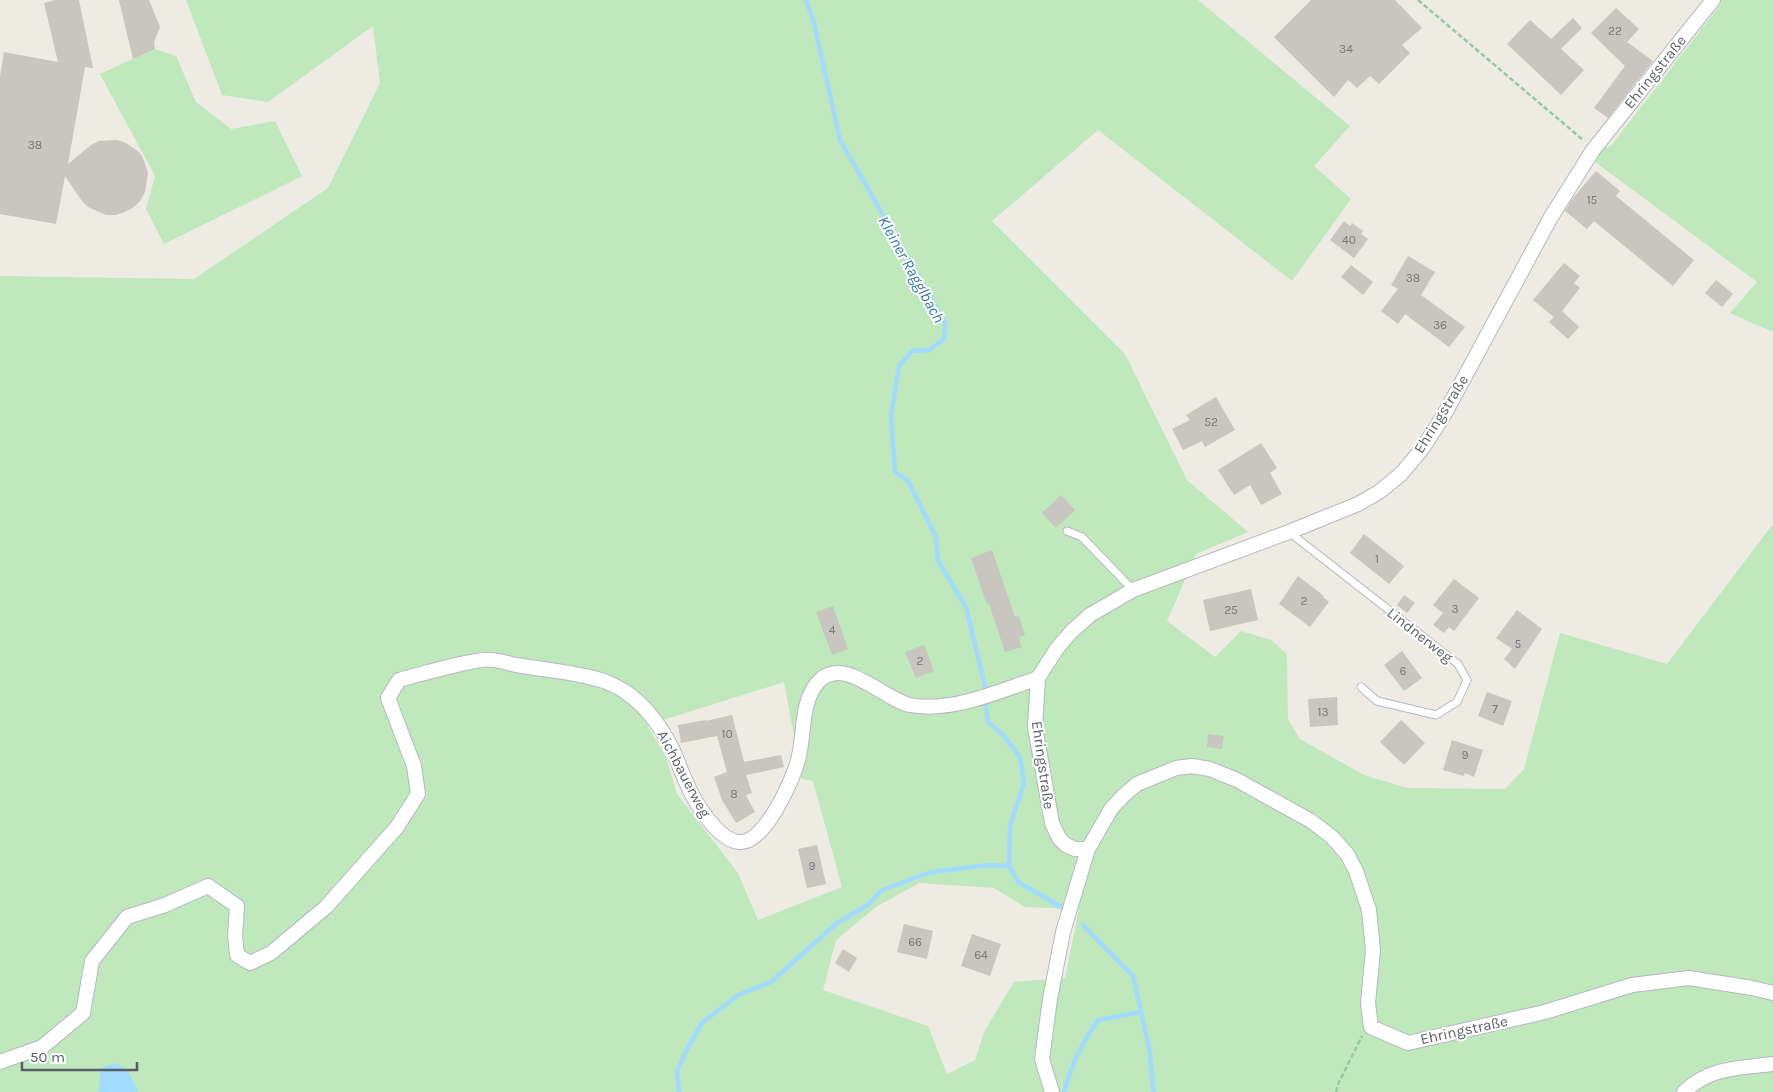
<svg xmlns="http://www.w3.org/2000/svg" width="1773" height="1092" font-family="Karla,sans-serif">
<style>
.green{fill:#bfe8bc;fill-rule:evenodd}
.water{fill:#a1dbff}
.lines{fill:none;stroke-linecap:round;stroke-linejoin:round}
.stream{stroke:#a1dbff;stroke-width:4.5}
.building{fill:#c9c5bf}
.lane-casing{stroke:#b5b9bd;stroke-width:9}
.street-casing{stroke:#b5b9bd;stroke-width:16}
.path{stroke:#95caa1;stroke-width:2.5;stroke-dasharray:5 2.5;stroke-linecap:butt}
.lane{stroke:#fff;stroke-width:7}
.street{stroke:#fff;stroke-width:14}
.labels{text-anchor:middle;stroke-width:4;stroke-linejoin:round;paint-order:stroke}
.number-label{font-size:12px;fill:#76787b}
.street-label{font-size:15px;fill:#5a5f64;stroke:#fff}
.water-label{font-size:16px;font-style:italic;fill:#3677af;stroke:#fff}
</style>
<rect width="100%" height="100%" fill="#eeebe2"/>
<g class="green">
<path d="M186 0H1198L1350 126 1314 166 1351 199 1292 281 1098 130 992 221 1125 354 1187 480 1248 532 1196 554 1167 621 1215 657 1241 631 1271 640 1287 654 1288 719 1300 739 1364 775 1407 788 1505 789 1524 769 1560 633 1667 664 1773 524V1092H0V276L194 279 328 188 380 83 373 26 268 102 222 95ZM784 682 802 779 813 781 842 887 758 920 738 873 677 794 666 757 647 725ZM919 883 994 888 1025 907 1079 909 1065 978 1014 982 985 1030 975 1060 947 1074 928 1026 823 990 836 940 876 907Z"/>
<polygon points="1718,0 1773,0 1773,332 1730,313 1757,282 1583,153 1611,146 1721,4"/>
<polygon points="155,49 176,56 196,102 231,129 275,121 302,176 164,244 146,209 155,176 100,74"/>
</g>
<polygon class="water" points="115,1063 128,1070 138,1092 99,1092 101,1068"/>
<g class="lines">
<g class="stream">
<polyline points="806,0 814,23 840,140 945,323 944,339 929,350 912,351 899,366 891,416 895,472 908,481 936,537 938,561 966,607 985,686 985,699 988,722 1003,735 1020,757 1024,783 1010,826 1009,866 1018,882 1061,907"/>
<polyline points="1083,925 1133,976 1150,1052 1153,1089 1154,1092"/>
<polyline points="679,1092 677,1071 688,1047 702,1023 738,995 771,982 837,923 868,905 882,890 931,872 989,865 1009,866"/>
<path d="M1064 1092C1072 1063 1081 1045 1098 1020L1141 1012"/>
</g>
</g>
<g class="building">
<polygon points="55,0 79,0 93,68 85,67 68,164 91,145 99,141 117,140 126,143 139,152 143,158 148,173 145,192 141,200 134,207 125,212 116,215 106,215 88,207 82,201 65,176 56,224 0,214 0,76 4,52 58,62 44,3"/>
<polygon points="119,0 149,0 160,27 154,42 155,49 133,59"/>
<polygon points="1311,0 1395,0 1422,28 1402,45 1410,53 1379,84 1370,76 1357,88 1348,80 1334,97 1274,37"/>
<polygon points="1616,8 1639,29 1627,42 1653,61 1608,118 1594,108 1625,66 1591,33"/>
<polygon points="1573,18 1582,28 1561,49 1584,70 1561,95 1507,44 1530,20 1551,39"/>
<polygon points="1596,171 1620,191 1616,196 1694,260 1673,286 1594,221 1587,229 1565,211 1573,198"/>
<polygon points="1344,221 1350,226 1352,223 1363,231 1361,234 1368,239 1354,258 1330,240"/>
<polygon points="1408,256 1435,272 1421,295 1465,327 1449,347 1405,314 1398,324 1381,311 1398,289 1391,285"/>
<polygon points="1564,263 1580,276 1574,283 1580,288 1562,311 1579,327 1568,339 1549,322 1554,317 1533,300"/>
<polygon points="1351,265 1373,282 1363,295 1341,277"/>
<polygon points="1716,280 1733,294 1722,307 1705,293"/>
<polygon points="1216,397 1235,430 1205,447 1202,441 1183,450 1172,429 1190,420 1186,415"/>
<polygon points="1261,443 1277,468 1270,473 1282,494 1261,505 1250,485 1234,495 1218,470"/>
<polygon points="1061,495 1075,510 1056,528 1042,513"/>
<polygon points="1364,534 1404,566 1389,584 1350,553"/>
<polygon points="992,550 1015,617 1019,616 1025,635 1019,637 1022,647 1005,652 989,604 987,605 971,558"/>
<polygon points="1298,576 1324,596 1323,597 1329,602 1310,627 1279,604"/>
<polygon points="1454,579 1479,598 1454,631 1449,627 1444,633 1433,625 1443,613 1433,605"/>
<polygon points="1251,589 1258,620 1210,631 1203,600"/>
<polygon points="1404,595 1415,603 1407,613 1397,605"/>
<polygon points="833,606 848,649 832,655 816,612"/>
<polygon points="1517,610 1542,629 1515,669 1504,659 1512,649 1496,638"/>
<polygon points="924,645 934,671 916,678 905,652"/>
<polygon points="1402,651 1422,678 1404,691 1384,665"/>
<polygon points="1487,692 1512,701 1503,726 1478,716"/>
<polygon points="1337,697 1338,725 1310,727 1308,699"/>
<polygon points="732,715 744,762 781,755 784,767 746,775 752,793 746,795 755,812 736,823 724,803 723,803 714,777 727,772 717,736 681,743 678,725 706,720 706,721"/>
<polygon points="1401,720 1425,743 1404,765 1380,742"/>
<polygon points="1208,734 1224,736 1222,749 1207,747"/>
<polygon points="1452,740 1483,750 1474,777 1465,773 1464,776 1443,770"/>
<polygon points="817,845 826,884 807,888 798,849"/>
<polygon points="904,924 933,931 927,959 897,952"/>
<polygon points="972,934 1001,944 990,976 961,966"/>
<polygon points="843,949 857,958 849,972 835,963"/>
</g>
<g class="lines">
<defs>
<g id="lane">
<polyline points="1067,531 1082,537 1133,590"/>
<polyline points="1289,532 1458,664 1467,680 1457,702 1436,715 1377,701 1361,687"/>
</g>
<g id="street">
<polyline points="1088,849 1075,849 1066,845 1059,838 1052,823 1035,727 1038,678 1058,647 1072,631 1090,615 1133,590 1289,532 1358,504 1379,492 1401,474 1422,449 1444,415 1551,217 1593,150 1713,0"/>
<path d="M0 1062 42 1047 83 1013 92 961 127 917 165 905 208 886 237 906 235 936 237 955 250 963 271 953 326 907 397 827 418 794 414 766 388 698 399 680C426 673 454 664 482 660 493 658 506 663 516 665 545 670 576 672 604 681 611 684 621 688 627 693 644 705 658 723 668 741 676 754 680 770 687 784 695 803 718 840 739 842 764 845 793 780 798 760 805 735 800 703 818 682 844 654 884 700 910 705 951 713 1000 691 1038 678"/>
<polyline points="1052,1092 1042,1059 1050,999 1063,932 1088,849 1111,809 1123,796 1137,784 1176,768 1192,766 1210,769 1237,780 1311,821 1332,837 1347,854 1356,871 1369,910 1373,950 1368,1003 1371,1027 1408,1043 1545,1012 1632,985 1689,978 1752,988 1773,993"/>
<path d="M1684 1092C1709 1067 1740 1068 1773 1064"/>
</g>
</defs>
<use href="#lane" class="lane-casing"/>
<use href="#street" class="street-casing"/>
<g class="path">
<polyline points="1418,0 1583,140"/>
<polyline points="1336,1092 1339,1082 1362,1036"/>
</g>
<use href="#lane" class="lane"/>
<use href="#street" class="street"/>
</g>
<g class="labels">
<g class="number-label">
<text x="1615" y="35">22</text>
<text x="1346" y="53">34</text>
<text x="35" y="149">38</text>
<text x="1592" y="204">15</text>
<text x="1349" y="244">40</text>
<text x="1413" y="282">38</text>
<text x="1440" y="329">36</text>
<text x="1211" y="426">52</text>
<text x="1377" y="563">1</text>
<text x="1304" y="605">2</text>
<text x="1455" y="613">3</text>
<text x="1231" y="614">25</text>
<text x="832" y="634">4</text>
<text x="1518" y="648">5</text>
<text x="920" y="665">2</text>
<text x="1403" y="675">6</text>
<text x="1495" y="713">7</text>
<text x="1323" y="716">13</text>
<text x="727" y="738">10</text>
<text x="1465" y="759">9</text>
<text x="734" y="798">8</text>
<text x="812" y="870">9</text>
<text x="915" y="946">66</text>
<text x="981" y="959">64</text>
</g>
<g class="street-label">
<text transform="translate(1655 72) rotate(-51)" y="5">Ehringstraße</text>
<text transform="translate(1441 414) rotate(-58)" y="5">Ehringstraße</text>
<text transform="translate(1420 635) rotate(38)" y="5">Lindnerweg</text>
<text transform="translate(1043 765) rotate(82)" y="5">Ehringstraße</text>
<text transform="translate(684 774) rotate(62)" y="5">Aichbauerweg</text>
<text transform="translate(1464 1030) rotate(-12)" y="5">Ehringstraße</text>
</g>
<g class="water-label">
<text transform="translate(912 269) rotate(61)" y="6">Kleiner Ragglbach</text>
</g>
</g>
<path d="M22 1062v8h115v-8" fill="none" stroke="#5a5f64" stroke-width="2.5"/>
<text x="30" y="1062" font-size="15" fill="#5a5f64" stroke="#ffffff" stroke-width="4" paint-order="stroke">50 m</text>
</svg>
